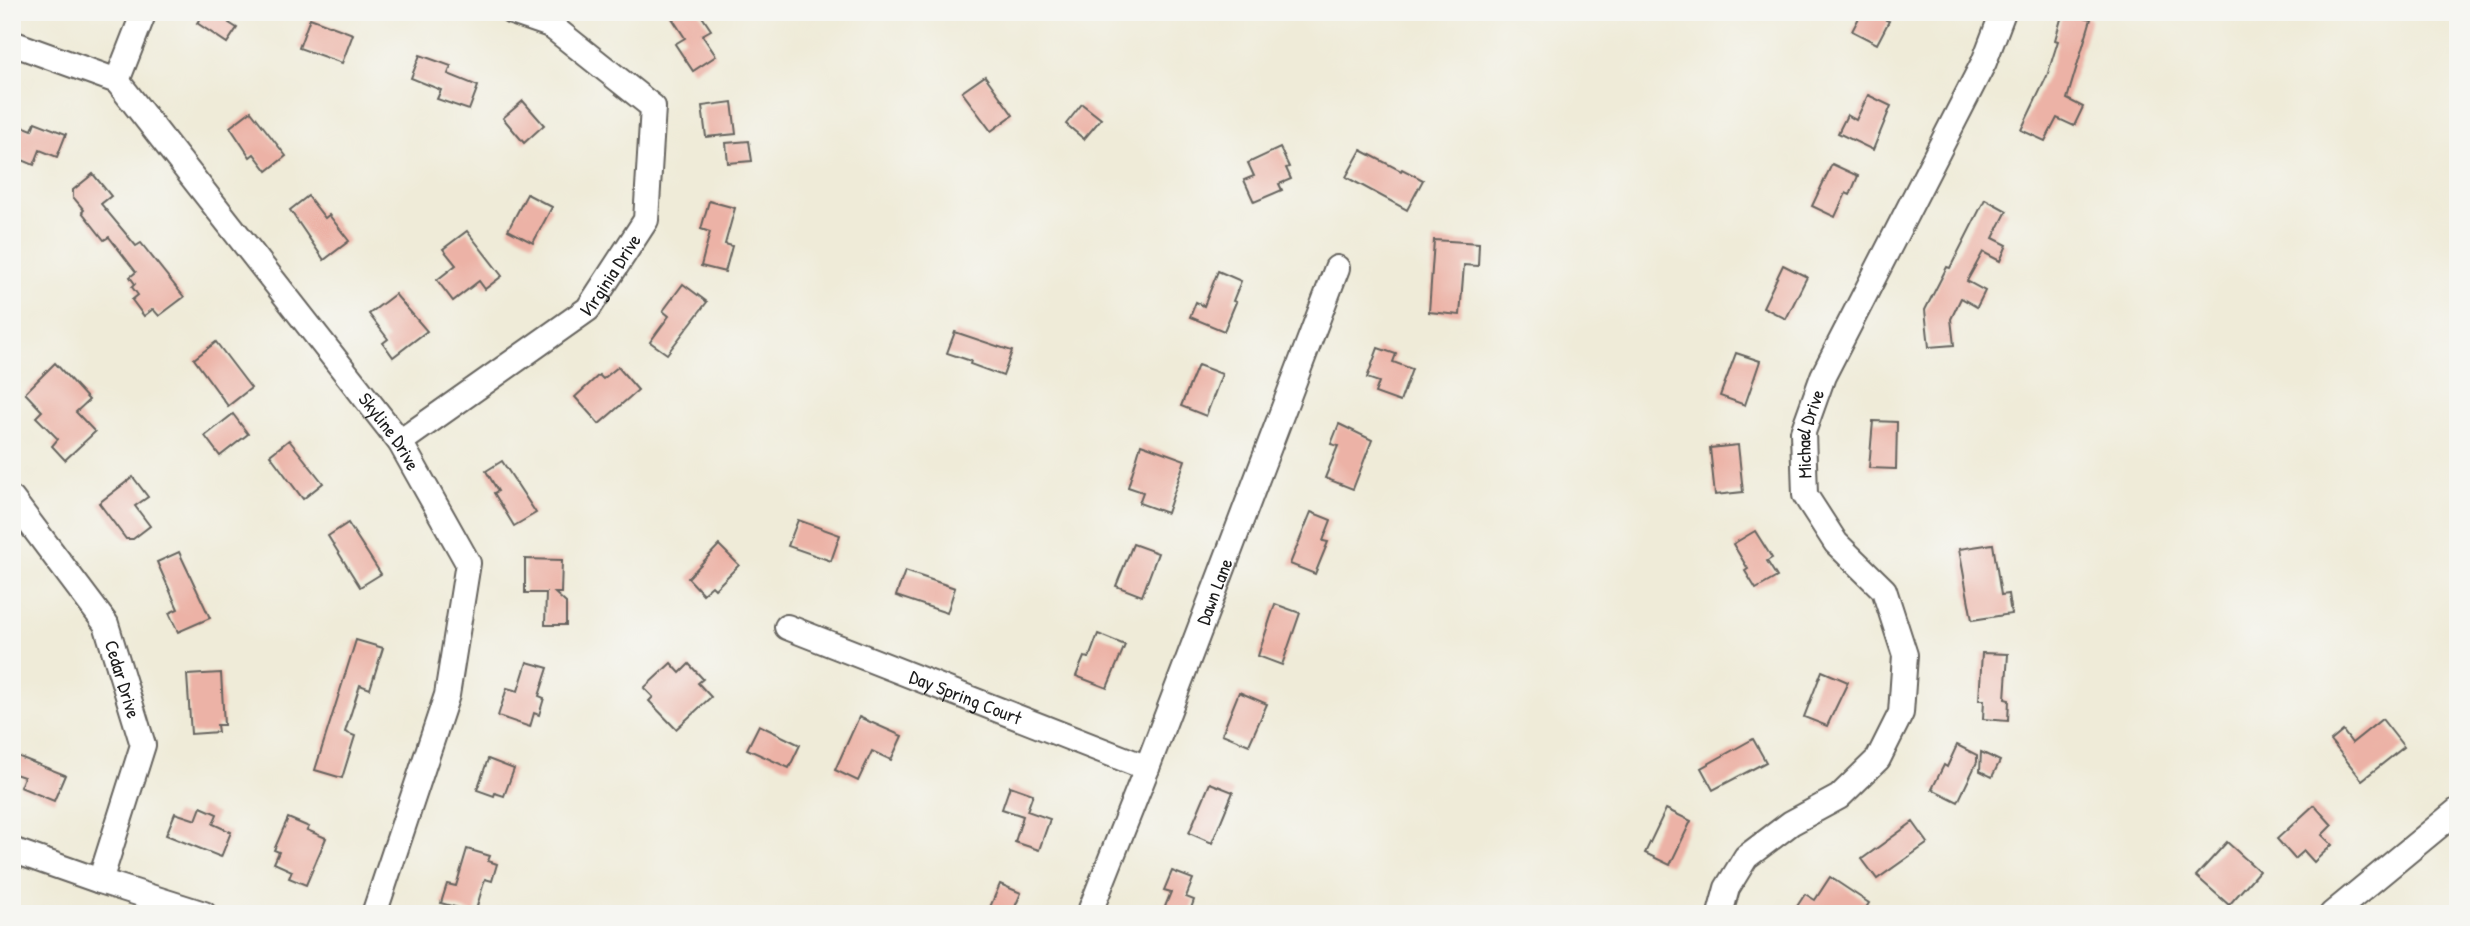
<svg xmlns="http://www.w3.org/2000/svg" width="2470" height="926" font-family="'Patrick Hand',sans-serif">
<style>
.building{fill:#ecb2a6}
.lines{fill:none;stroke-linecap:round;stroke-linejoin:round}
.minor-casing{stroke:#66645e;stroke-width:28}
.minor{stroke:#fff;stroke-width:24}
.labels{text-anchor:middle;stroke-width:7;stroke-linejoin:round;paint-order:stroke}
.street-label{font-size:19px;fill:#1c1c1c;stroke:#f6f6f2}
</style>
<rect width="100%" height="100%" fill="#f6f6f2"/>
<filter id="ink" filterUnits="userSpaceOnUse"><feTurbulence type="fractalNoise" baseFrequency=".0143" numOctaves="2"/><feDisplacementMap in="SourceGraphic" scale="14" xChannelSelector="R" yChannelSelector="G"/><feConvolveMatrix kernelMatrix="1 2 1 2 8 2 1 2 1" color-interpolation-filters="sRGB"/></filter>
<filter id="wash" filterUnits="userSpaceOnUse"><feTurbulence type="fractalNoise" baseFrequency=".00686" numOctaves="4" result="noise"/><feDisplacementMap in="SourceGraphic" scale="28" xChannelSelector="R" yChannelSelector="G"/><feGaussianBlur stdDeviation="1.57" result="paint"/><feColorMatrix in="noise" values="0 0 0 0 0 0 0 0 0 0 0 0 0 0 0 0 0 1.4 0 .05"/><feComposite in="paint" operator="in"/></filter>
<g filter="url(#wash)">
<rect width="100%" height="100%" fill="#efebd8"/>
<g id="blocks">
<g class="building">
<polygon points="204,12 236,12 229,23 237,28 227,43 197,23"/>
<polygon points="668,12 699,12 711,30 702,35 716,56 693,71 675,44 685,38"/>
<polygon points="1862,12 1890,12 1886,20 1889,21 1877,44 1852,31"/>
<polygon points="2063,12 2091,19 2067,99 2083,107 2074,126 2057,118 2045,141 2021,130 2047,76 2058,41 2055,40"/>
<polygon points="310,18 353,34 342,63 299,48"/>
<polygon points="420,55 451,66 448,74 478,86 469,110 437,99 441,90 411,78"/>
<polygon points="985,76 1013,115 991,131 962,92"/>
<polygon points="1868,95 1891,106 1873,150 1838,133 1847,115 1856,120"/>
<polygon points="523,101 544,125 524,143 503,118"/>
<polygon points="732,102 736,134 706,137 702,106"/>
<polygon points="1082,104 1101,119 1084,139 1066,124"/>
<polygon points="251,111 286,156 267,171 254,154 250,157 230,127"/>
<polygon points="12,122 32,130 35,122 66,134 57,157 40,150 34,165 15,157 18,148 12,146"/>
<polygon points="749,141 752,161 728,163 726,143"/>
<polygon points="1280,148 1289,167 1286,168 1291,179 1279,184 1282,190 1254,202 1244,180 1254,176 1248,163"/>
<polygon points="1361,150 1401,171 1402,169 1423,180 1407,210 1346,177"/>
<polygon points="1832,164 1858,176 1850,195 1846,193 1835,217 1812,206"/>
<polygon points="93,174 111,196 101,204 136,246 141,243 184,297 159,316 153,309 144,316 132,300 138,295 132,287 135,284 130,277 136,272 109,237 104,240 82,212 84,210 73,197 73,190"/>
<polygon points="527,194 552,207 533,243 508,230"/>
<polygon points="308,196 325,218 329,215 349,241 324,260 290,210"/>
<polygon points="1985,199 2007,211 1993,238 2007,245 2000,261 1983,252 1967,281 1985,291 1977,307 1961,298 1951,319 1954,345 1929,347 1925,310 1947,267 1950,268"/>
<polygon points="709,201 735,208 725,244 732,246 725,272 701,266 710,232 701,229"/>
<polygon points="467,231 502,276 485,289 479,281 453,301 437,280 456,265 443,249"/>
<polygon points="1434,240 1479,243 1478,266 1464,265 1460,315 1429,312"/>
<polygon points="1783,265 1807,277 1786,319 1763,307"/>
<polygon points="1218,271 1241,281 1233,301 1236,302 1224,331 1190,317 1196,302 1204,306"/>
<polygon points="683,284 707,302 667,354 650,342 669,316 663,311"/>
<polygon points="395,294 427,331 393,357 383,343 388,339 369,314"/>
<polygon points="955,332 1012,351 1003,376 970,364 971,361 947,353"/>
<polygon points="216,342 251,388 228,406 194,359"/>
<polygon points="1378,348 1396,354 1393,362 1412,369 1400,402 1375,393 1379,382 1367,378"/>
<polygon points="1736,353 1760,361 1745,405 1720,396"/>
<polygon points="55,363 89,400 76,412 95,432 65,460 52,446 58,439 36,417 42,411 25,393"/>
<polygon points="1198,365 1222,374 1206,416 1181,406"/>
<polygon points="618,367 638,390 599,424 575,397 599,375 603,379"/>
<polygon points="233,414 248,434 220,456 205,436"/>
<polygon points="1873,421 1897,422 1896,469 1869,468"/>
<polygon points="1339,424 1372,440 1353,489 1325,478 1338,446 1331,444"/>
<polygon points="289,440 323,483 303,499 270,455"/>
<polygon points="1141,444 1185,460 1167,513 1139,503 1143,492 1128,487"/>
<polygon points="1738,445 1743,492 1715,495 1710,448"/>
<polygon points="502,461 536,513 514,526 494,493 498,491 486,471"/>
<polygon points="133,477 148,497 135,506 150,526 133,539 126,539 99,503"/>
<polygon points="1311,512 1331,520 1323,541 1328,542 1315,574 1290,564"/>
<polygon points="798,520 840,535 831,561 788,546"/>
<polygon points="348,523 381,574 360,587 328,536"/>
<polygon points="1755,531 1772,558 1767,561 1777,577 1756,589 1745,571 1748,569 1733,544"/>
<polygon points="1133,544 1158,553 1142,596 1116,586"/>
<polygon points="1993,544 2001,595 2008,594 2011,614 1972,620 1959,549"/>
<polygon points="719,545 739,565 715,589 712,586 703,594 688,578"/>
<polygon points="179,552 210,618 178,632 169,613 178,609 157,562"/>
<polygon points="525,559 562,560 561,593 555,593 566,603 566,625 545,625 546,593 525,593"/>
<polygon points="905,571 955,588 947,613 896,596"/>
<polygon points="1275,604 1300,613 1282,665 1258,656"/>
<polygon points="1098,634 1125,645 1107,688 1076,676 1084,657 1089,658"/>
<polygon points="356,640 383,648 370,689 360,685 345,732 355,736 342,778 315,770"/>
<polygon points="1982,653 2008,654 2005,699 2009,700 2008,721 1983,719 1984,700 1979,700"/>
<polygon points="527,662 548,668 539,696 544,698 539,715 534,713 530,727 498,716 507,688 518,691"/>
<polygon points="671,663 680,673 689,664 703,679 698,683 711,697 676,729 649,701 653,697 644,688"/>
<polygon points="1822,671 1848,682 1827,726 1804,717"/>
<polygon points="221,673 224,725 217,725 218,732 191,734 187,675"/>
<polygon points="1239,692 1267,704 1249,745 1222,734"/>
<polygon points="859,717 902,736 891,760 872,751 858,781 835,770"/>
<polygon points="2382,719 2404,747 2362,780 2331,741 2343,731 2352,743"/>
<polygon points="759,725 800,745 789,768 747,749"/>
<polygon points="1753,739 1766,762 1713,790 1701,768"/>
<polygon points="1957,745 1977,755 1977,762 1958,802 1932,789 1944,765 1947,767"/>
<polygon points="1981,752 2000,761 1992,777 1980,771"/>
<polygon points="12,754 65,775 54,801 20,787 24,777 12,773"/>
<polygon points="488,759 514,769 504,796 495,793 494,796 477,790"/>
<polygon points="1210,783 1233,792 1212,843 1189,833"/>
<polygon points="1010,786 1033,794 1027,811 1050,819 1039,850 1015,842 1023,816 1002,809"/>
<polygon points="2314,805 2332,825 2322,835 2332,845 2314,862 2304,851 2295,859 2277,839"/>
<polygon points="201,807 217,814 213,824 231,832 221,857 166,835 175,813 196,820"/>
<polygon points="1666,809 1691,821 1670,865 1645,853"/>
<polygon points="288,818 309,827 307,830 326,838 306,885 289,878 292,871 274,863 279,852 274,850"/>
<polygon points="1913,822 1928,843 1877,879 1862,859"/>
<polygon points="2227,842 2259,871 2229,905 2196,876"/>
<polygon points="467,849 490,856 488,861 497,864 492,881 485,879 475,913 441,903 447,884 456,886"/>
<polygon points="1172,871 1193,879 1186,897 1194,900 1189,914 1162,914 1171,892 1164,890"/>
<polygon points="1830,877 1869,903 1862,914 1792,914 1805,894 1815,900"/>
<polygon points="1000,884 1021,893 1012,914 987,914"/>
</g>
</g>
</g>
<g filter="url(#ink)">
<use href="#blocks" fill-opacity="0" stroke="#66645e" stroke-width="2"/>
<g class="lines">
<defs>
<g id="minor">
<polyline points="12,43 117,81"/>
<path id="s1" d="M117 81 400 442 468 563 447 695 374 914"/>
<polyline points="117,81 144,12"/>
<path id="s2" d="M400 442 588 309 646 220 653 107 550 25 512 12"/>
<path id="s3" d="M12 499 106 624 143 745 100 881"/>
<path id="s4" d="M787 627 1147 768"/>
<polyline points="12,850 100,881 204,914"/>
<path id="s5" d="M1089 914 1147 768 1337 268"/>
<path id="s6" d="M1720 914 1727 888 1746 857 1791 823 1839 797 1878 759 1901 713 1905 655 1884 590 1836 543 1805 495 1803 432 1823 376 1984 62 2003 12"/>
<polyline points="2332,914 2458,810"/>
</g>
</defs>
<use href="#minor" class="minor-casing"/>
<use href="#minor" class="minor"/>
</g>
</g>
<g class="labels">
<g class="street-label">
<text dy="7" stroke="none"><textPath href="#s2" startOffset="270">Virginia Drive</textPath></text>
<text dy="7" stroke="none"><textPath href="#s1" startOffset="444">Skyline Drive</textPath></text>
<text dy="7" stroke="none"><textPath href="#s6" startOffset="593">Michael Drive</textPath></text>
<text dy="7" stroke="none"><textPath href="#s5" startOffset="346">Dawn Lane</textPath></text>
<text dy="7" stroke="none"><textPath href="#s3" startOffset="214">Cedar Drive</textPath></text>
<text dy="7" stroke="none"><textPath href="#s4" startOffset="192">Day Spring Court</textPath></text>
</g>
</g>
<rect width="2470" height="926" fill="none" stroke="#f6f6f2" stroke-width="42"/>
</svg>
